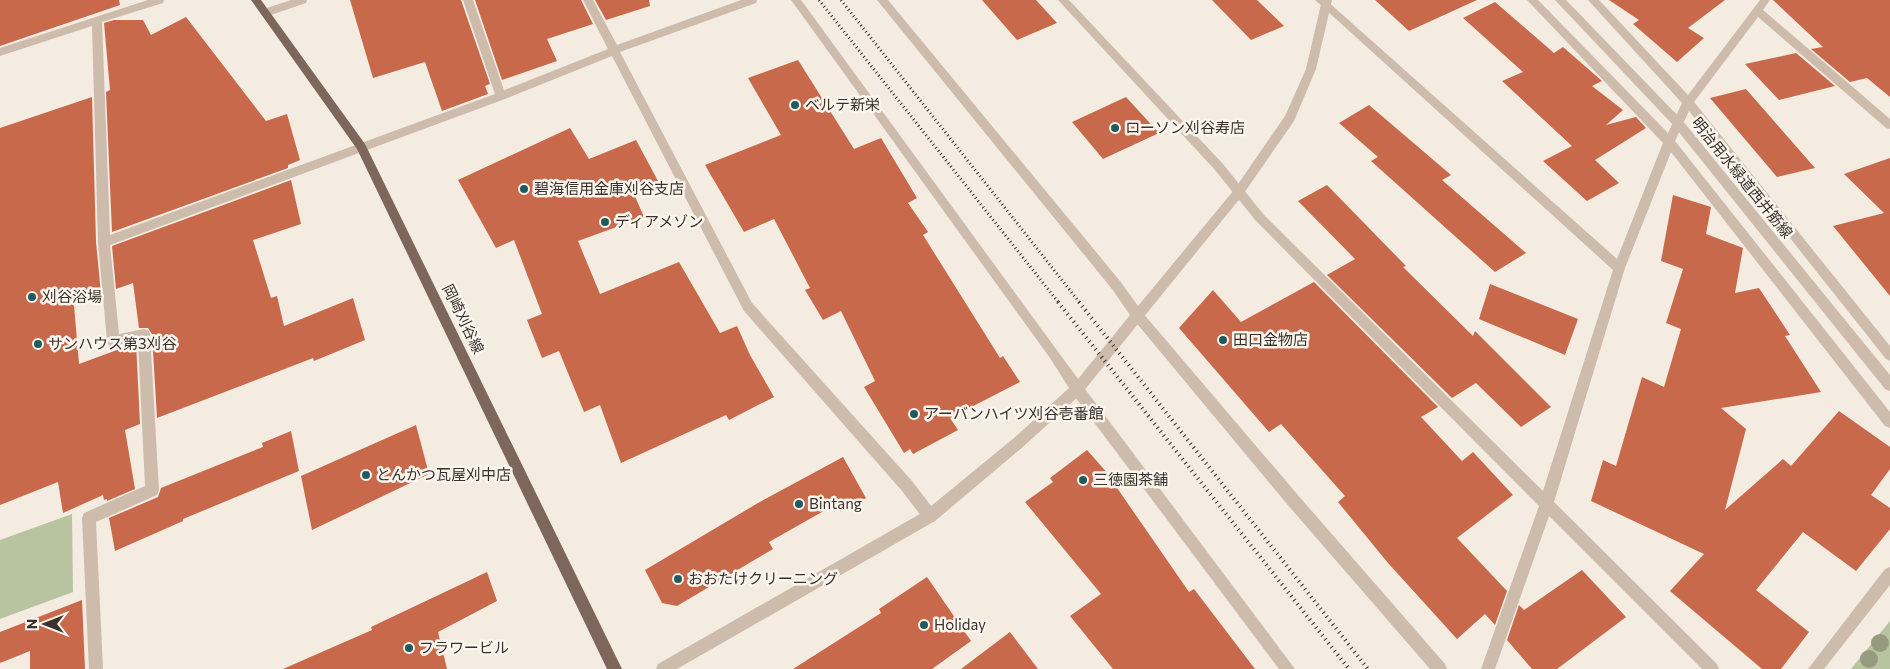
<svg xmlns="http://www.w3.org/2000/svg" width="1890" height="669" font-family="Commissioner,'Noto Sans JP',sans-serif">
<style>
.green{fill:#b8c4a0}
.building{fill:#c8694b}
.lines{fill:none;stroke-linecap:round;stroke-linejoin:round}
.service{fill:#cdbbac;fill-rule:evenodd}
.pedestrian{fill:#cdbbac;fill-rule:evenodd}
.minor{fill:#cdbbac;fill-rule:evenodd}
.tertiary{fill:#cdbbac;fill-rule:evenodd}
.primary{fill:#7d675c;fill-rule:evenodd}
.rail-far1{stroke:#3b302b;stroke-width:3;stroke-dasharray:1 3;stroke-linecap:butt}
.rail{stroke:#3b302b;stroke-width:4;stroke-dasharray:1 4;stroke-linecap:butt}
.tree{fill:#969b7f}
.poi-dot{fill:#1f5a5e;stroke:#fbf5ee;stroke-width:2}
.labels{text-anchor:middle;stroke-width:5;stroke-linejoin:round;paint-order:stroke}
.poi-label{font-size:15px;fill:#3b302b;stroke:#fbf5ee;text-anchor:start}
.street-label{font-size:15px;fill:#3b302b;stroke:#fbf5ee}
</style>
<rect width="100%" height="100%" fill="#f4ebe1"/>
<g class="green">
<polygon points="72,514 73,592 0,619 0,540"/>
<polygon points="1890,621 1890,669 1851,669"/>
</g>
<g class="building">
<polygon points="0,0 119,0 120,5 0,46"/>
<polygon points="350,0 461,0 490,84 485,86 488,94 442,111 425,62 373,78"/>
<polygon points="475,0 581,0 593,24 547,39 557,61 502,80"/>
<polygon points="595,0 649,0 650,6 606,20"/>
<polygon points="982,0 1036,0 1057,23 1017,40"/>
<polygon points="1212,0 1257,0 1284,26 1251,40"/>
<polygon points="1375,0 1477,0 1409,31"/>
<polygon points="1609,0 1725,0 1688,28 1704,38 1677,62 1633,24 1639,20"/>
<polygon points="1773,0 1890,0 1890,97 1867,78 1850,82 1811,49 1823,47"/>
<polygon points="1495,2 1554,53 1563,47 1602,81 1592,86 1623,110 1606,125 1636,117 1646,128 1595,160 1619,183 1587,201 1543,161 1572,146 1502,81 1523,72 1463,18"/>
<polygon points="186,17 266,121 287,114 300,160 288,165 288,168 112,232 106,92 110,90 104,23 114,20 143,20 151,35"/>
<polygon points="1796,53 1835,86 1779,100 1745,64"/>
<polygon points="798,60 854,149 881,138 917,198 908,203 928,232 923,235 1000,358 1003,356 1020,382 950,418 958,430 913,454 910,449 904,453 864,387 875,381 841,311 823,320 805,290 810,288 774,219 744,232 705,165 781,135 748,78"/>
<polygon points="1746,89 1815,168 1777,177 1710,98"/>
<polygon points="92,97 96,242 101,294 74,305 79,364 136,343 140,424 125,430 135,489 107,501 107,499 104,500 103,495 63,513 58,482 0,505 0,128"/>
<polygon points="1126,97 1159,133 1103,159 1072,122"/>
<polygon points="1369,105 1451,175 1442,180 1526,253 1495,272 1371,161 1378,157 1339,123"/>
<polygon points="570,128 589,159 636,140 658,181 633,192 644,217 578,241 600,294 679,262 720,333 737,326 750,355 774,397 729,420 726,415 621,463 600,405 584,412 559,351 542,358 527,320 542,314 514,240 496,248 458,180"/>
<polygon points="1890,158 1890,296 1833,226 1884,213 1844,174"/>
<polygon points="291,180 301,224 253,240 271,298 277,296 284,326 353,298 365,340 314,361 313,358 157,418 152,334 148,328 139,328 133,283 116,289 112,246"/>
<polygon points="1327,185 1406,266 1403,267 1473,336 1475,331 1551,407 1521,427 1476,383 1452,398 1327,275 1355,259 1298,201"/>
<polygon points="1673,195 1711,207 1706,234 1743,248 1735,293 1759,288 1790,335 1785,336 1821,392 1721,408 1746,429 1725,510 1783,459 1791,466 1839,411 1890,447 1890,469 1871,495 1890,508 1890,529 1856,571 1803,532 1756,590 1809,632 1781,669 1762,669 1670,591 1704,554 1591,501 1603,460 1616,466 1642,377 1664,387 1681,329 1666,323 1683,269 1661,261"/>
<polygon points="1314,282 1438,407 1421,417 1462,461 1473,452 1513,495 1457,538 1507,591 1495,625 1485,614 1457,639 1388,563 1338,502 1345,496 1281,424 1269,432 1179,328 1213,290 1241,322"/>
<polygon points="1490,284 1578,319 1565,355 1479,319"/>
<polygon points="416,425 429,474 312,530 301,476"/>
<polygon points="291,431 299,471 183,519 183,521 115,551 109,518 158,497 161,488 263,447 262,443"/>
<polygon points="1087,450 1117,484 1115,485 1189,592 1194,589 1255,669 1113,669 1070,616 1101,594 1025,502 1053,482 1050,478"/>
<polygon points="843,457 866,498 840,512 836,504 769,542 773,549 677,606 662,603 645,570 758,503"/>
<polygon points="1582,570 1626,617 1557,669 1532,669 1507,640 1519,605 1524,610"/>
<polygon points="487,572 497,601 438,632 447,669 283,669 372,630 371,627"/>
<polygon points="927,577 971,641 932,669 793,669 881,613 879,609"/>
<polygon points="82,600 85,669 30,669 30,651 0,663 0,632"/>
<polygon points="1010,632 1038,669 961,669"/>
</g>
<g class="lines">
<g class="service">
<polygon points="148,0 164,0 163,3 102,22 110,235 495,94 463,0 473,0 506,96 505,99 110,245 119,334 144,329 148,330 150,334 159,490 157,495 96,522 103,669 89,669 82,518 84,513 145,486 138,341 113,346 109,345 107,341 98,242 92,26 0,56 0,48"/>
<polygon points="291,0 307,0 306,3 265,17 260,13 261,10"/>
</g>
<polygon class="pedestrian" points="1555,0 1566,0 1682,120 1890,375 1890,391 1885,389 1674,126"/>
<g class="minor">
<polygon points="583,0 593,0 617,45 741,0 757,0 756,3 620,52 752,303 912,481 935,511 937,516 935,521 930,523 925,521 902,491 744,311 612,56 505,99 497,99 496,96 497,93 608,49"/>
<polygon points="1058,0 1069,0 1223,164 1264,215 1543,491 1613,270 1315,0 1326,0 1617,259 1663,143 1527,0 1538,0 1668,133 1682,103 1588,0 1599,0 1688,95 1760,0 1770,0 1763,10 1890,119 1890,129 1886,128 1758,17 1694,102 1890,346 1890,361 1886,359 1689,111 1675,141 1890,412 1890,428 1885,426 1671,152 1625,268 1554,502 1717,664 1719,669 1702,669 1549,516 1495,669 1481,669 1539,506 1256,221 1215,170"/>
<polygon points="1138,311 1142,312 1297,494 1445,664 1447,669 1430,669 1287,504 1134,320 1132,316 1134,312"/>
<polygon points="1077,383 1082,385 1295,669 1279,669 1072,393 1071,389 1072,385"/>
<polygon points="1890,567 1890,585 1824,669 1808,669 1885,569"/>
</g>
<polygon class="tertiary" points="791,0 801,0 1078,379 1130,315 1112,289 877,0 888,0 1120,281 1138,306 1234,190 1285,116 1306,69 1322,0 1332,0 1316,69 1294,121 1242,196 1082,393 1024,446 935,521 677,669 656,669 658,664 925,511 1014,438 1069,388 1050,358"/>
<polygon class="primary" points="251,0 261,0 365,144 622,669 607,669 357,149"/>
<g class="rail-far1">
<polyline points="819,0 1059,303"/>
<polyline points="841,0 1080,303"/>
</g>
<g class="rail">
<polyline points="1058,302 1349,669"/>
<polyline points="1079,302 1368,669"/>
</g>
</g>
<g class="tree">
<circle cx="1880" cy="643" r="9"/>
<circle cx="1869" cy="659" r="9"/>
</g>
<g class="poi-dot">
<circle cx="795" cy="105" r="5"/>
<circle cx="1115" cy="128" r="5"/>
<circle cx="524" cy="189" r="5"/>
<circle cx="605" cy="222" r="5"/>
<circle cx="32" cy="297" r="5"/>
<circle cx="1223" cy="340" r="5"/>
<circle cx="38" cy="344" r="5"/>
<circle cx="914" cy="414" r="5"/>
<circle cx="366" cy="475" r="5"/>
<circle cx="1083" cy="480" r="5"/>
<circle cx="799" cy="504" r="5"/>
<circle cx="678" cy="579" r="5"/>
<circle cx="924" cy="625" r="5"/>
<circle cx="409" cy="648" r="5"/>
</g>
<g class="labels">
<g class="poi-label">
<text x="805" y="110">ベルテ新栄</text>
<text x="1125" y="133">ローソン刈谷寿店</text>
<text x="534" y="194">碧海信用金庫刈谷支店</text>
<text x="615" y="227">ディアメゾン</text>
<text x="42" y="302">刈谷浴場</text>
<text x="1233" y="345">田口金物店</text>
<text x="48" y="349">サンハウス第3刈谷</text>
<text x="924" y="419">アーバンハイツ刈谷壱番館</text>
<text x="376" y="480">とんかつ瓦屋刈中店</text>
<text x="1093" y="485">三徳園茶舗</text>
<text x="809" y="509">Bintang</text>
<text x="688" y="584">おおたけクリーニング</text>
<text x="934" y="630">Holiday</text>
<text x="419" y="653">フラワービル</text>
</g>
<g class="street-label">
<text transform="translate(1742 178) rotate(51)" y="5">明治用水緑道西井筋線</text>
<text transform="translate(463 319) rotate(64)" y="5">岡崎刈谷線</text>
</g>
</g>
<g transform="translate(45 624) rotate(270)" stroke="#fbf5ee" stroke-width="4" paint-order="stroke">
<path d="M0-4L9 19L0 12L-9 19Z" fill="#3b302b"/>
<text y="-8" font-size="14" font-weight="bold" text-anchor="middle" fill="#3b302b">N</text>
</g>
</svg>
